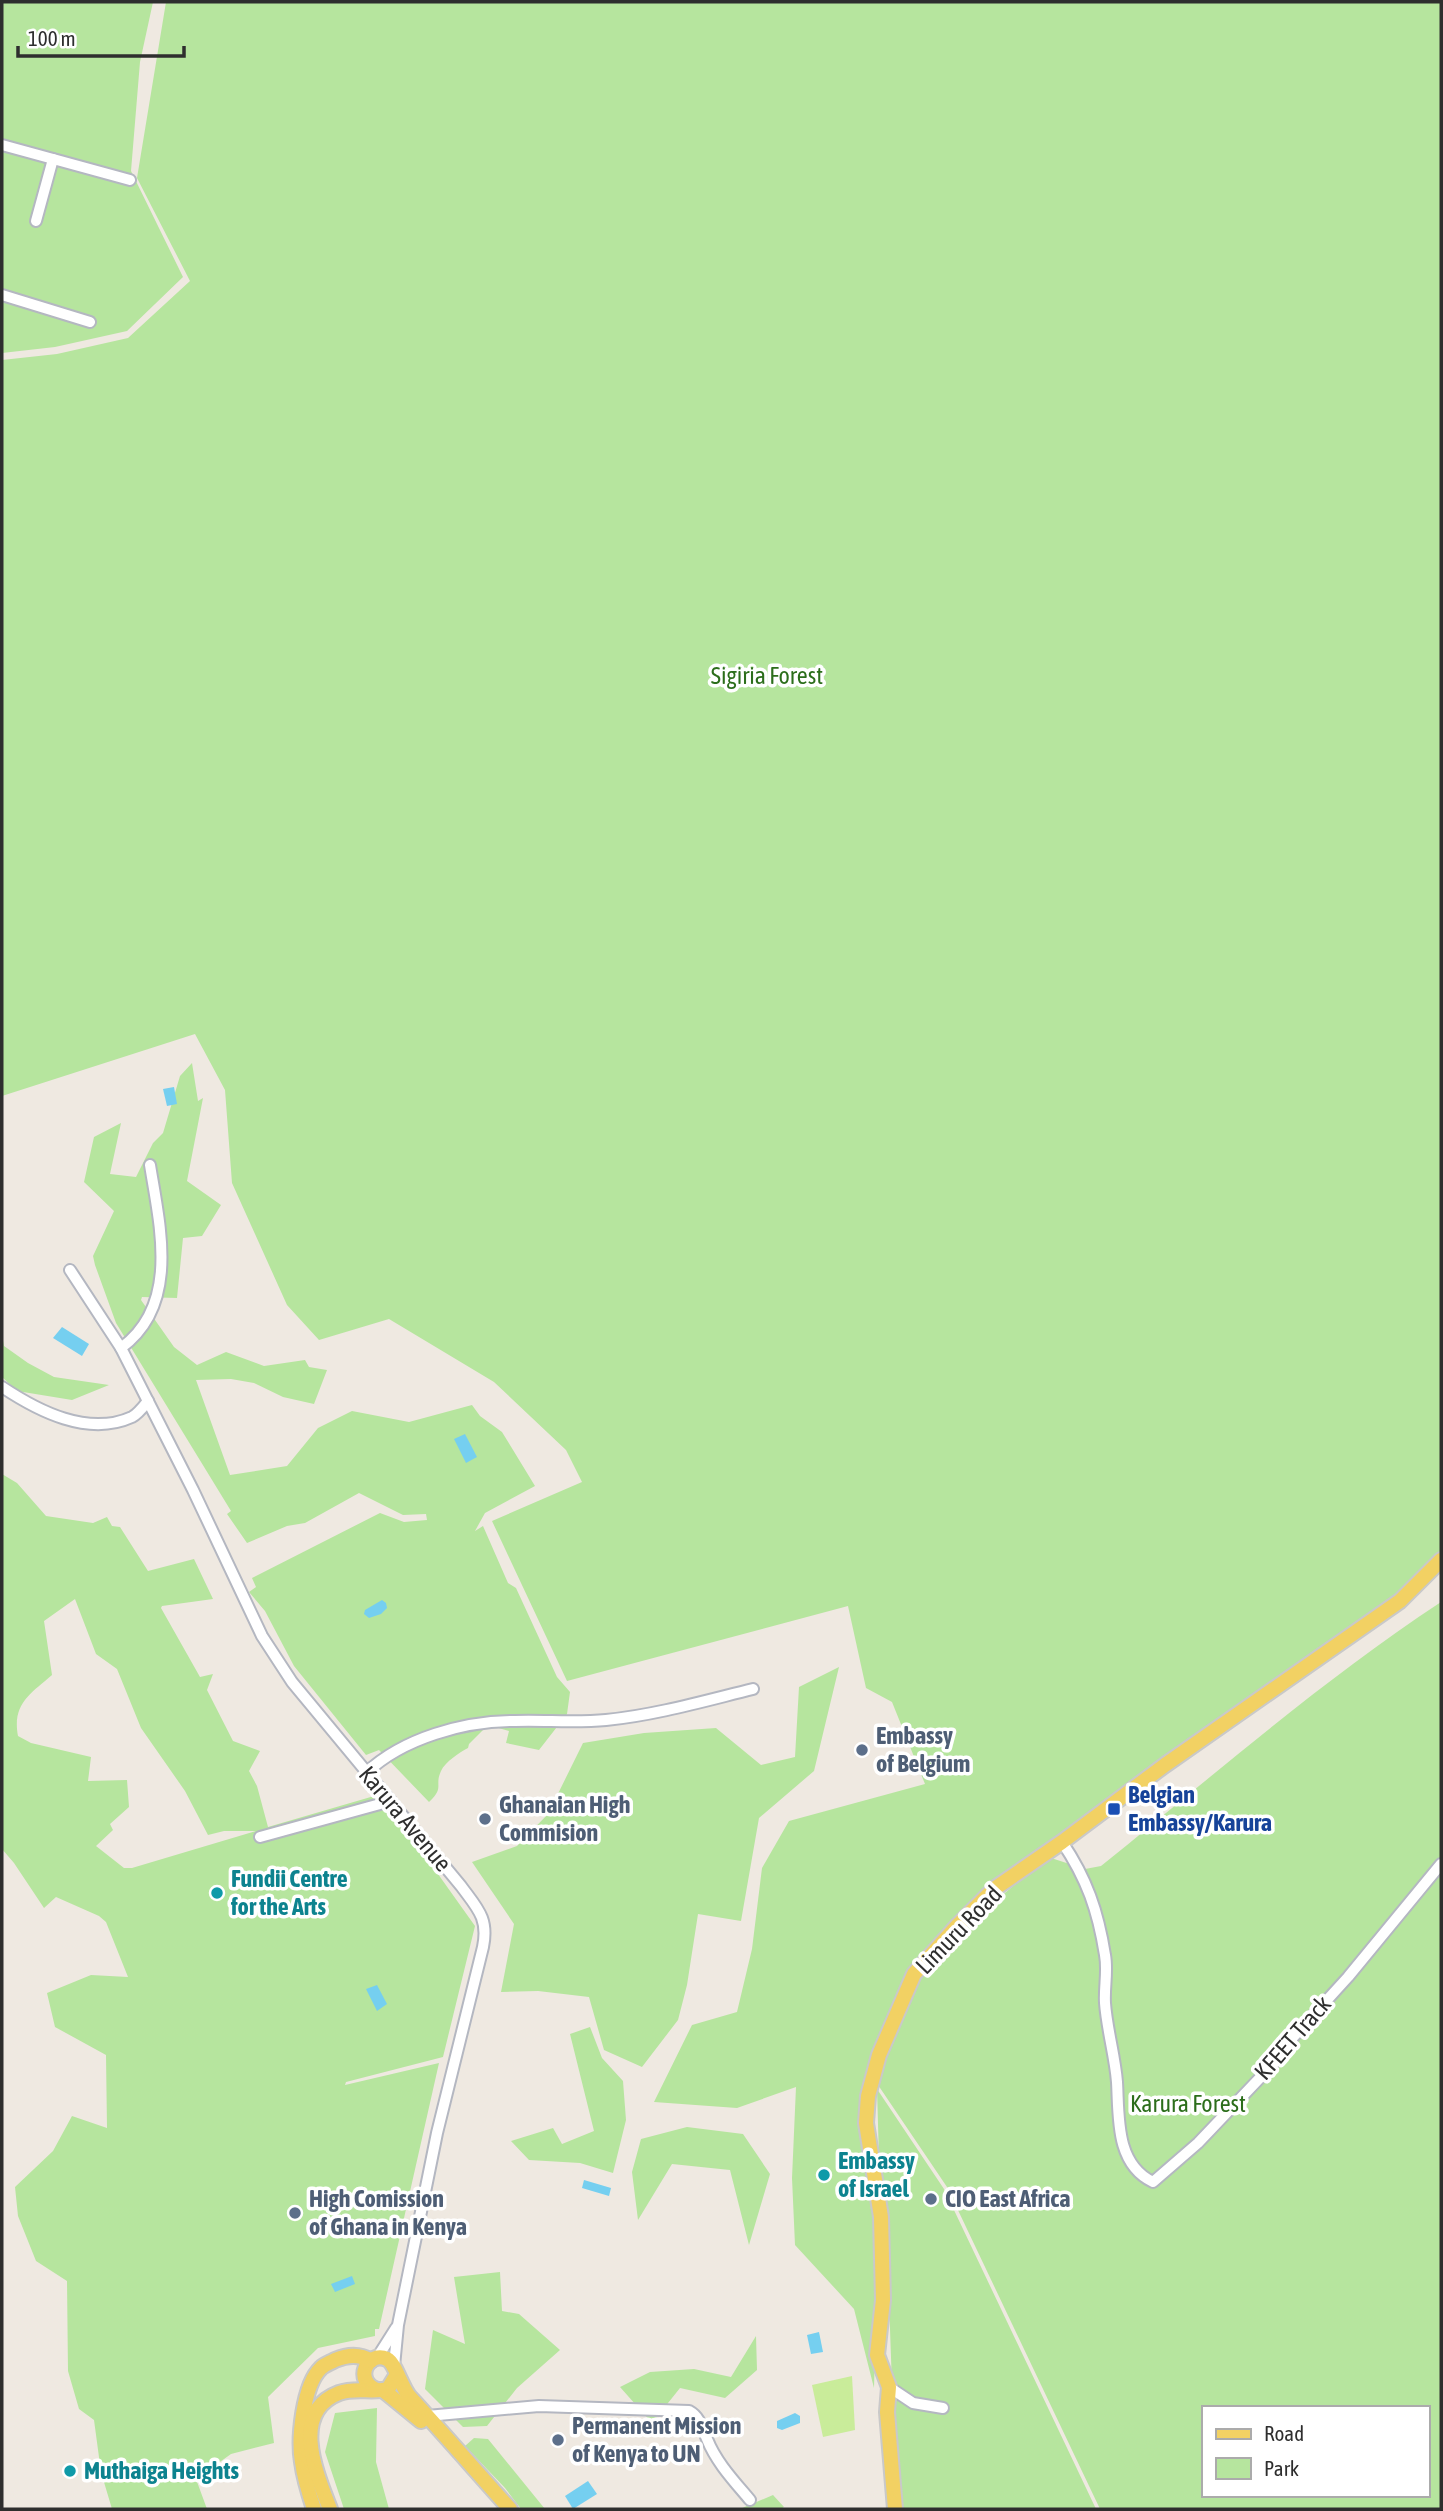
<svg xmlns="http://www.w3.org/2000/svg" width="1443" height="2511" font-family="'Asap Condensed',sans-serif">
<style>
.green{fill:#b6e59e;fill-rule:evenodd}
.pitch{fill:#c9ec9a}
.water{fill:#75cff0}
.lines{fill:none;stroke-linecap:round;stroke-linejoin:round}
.minor-casing{stroke:#b4b7c1;stroke-width:14}
.major-casing{stroke:#c9c9c9;stroke-width:18}
.minor{stroke:#fff;stroke-width:10}
.major{stroke:#f2d163;stroke-width:14}
.service-dot{fill:#5c6f8a;stroke:#fff;stroke-width:2.5}
.transit-dot{fill:#1a4fb4;stroke:#fff;stroke-width:2.5}
.culture-dot{fill:#0f9aa8;stroke:#fff;stroke-width:2.5}
.labels{text-anchor:middle;stroke-width:7;stroke-linejoin:round;paint-order:stroke}
.park-label{font-size:24px;fill:#2c6e1b;stroke:#fff}
.service-label{font-size:24px;font-weight:bold;fill:#4e5e75;stroke:#fff;text-anchor:start}
.transit-label{font-size:24px;font-weight:bold;fill:#164399;stroke:#fff;text-anchor:start}
.street-label{font-size:24px;fill:#2e2e2e;stroke:#fff}
.culture-label{font-size:24px;font-weight:bold;fill:#0d838f;stroke:#fff;text-anchor:start}
</style>
<rect width="100%" height="100%" fill="#efe9e1"/>
<g class="green">
<polygon points="2,2 153,2 140,62 131,171 183,277 127,331 55,347 2,353"/>
<path d="M166 2H1441V1563L1400 1605 1383 1612 1047 1855 980 1907 918 1974 963 1928 1048 1857 1085 1869 1101 1866C1213 1776 1321 1681 1441 1602V2509H1100L947 2187 876 2082 893 2027 914 1984 875 2060 867 2155 878 2240 874 2388 854 2309 795 2245 792 2178 796 2087 737 2108 654 2102 692 2025 737 2012 752 1949 762 1868 789 1821 925 1784 892 1702 866 1688 848 1606 567 1681 492 1521 582 1482 566 1450 494 1382 389 1319 319 1340 287 1305 232 1183 225 1090 195 1034 2 1096V360L57 354 128 338 190 281 137 178ZM1203 2408H1427V2495H1203Z"/>
<path d="M192 1063 198 1101 203 1098 187 1181 221 1205 202 1236 183 1238 177 1298 142 1297 141 1300 174 1347 197 1365 226 1352 264 1366 305 1360 309 1367 327 1370 314 1404 283 1397 254 1383 231 1379 196 1380 230 1475 287 1466 318 1428 352 1411 409 1422 472 1405 480 1416 502 1432 535 1486 485 1513 475 1531 483 1526 508 1583 516 1588 557 1677 570 1692 567 1714 539 1750 506 1743 509 1731 488 1725 469 1744 468 1748C460 1752 445 1762 441 1771 434 1786 445 1787 429 1802L379 1750 366 1755 294 1666 265 1611 249 1592 256 1587 252 1578 380 1513 404 1522 427 1520 426 1514 403 1515 359 1493 305 1523 287 1526 247 1543 227 1514 231 1511 116 1323 95 1265 93 1256 114 1211 84 1182 94 1137 121 1123 110 1174 136 1177 153 1143 163 1133 180 1076Z"/>
<polygon points="2,1335 4,1346 28,1363 54,1377 109,1385 72,1400 17,1391 2,1377"/>
<path d="M2 1474 17 1483 46 1516 93 1523 107 1517 112 1526 120 1527 148 1571 194 1559 213 1599 162 1606 161 1608 200 1677 213 1674 207 1690 233 1741 260 1751 249 1771 257 1786 268 1827 381 1794 475 1926 443 2057 346 2082 345 2085 439 2063 379 2329H375V2336L318 2348 268 2397 274 2443 231 2454 196 2479 207 2509H112L101 2472 94 2420 79 2409 68 2371 67 2281 36 2261 18 2216 15 2187 53 2151 72 2116 107 2128 106 2055 55 2027 47 1993 91 1975 128 1977 106 1922 99 1916 56 1897 44 1908 14 1863 2 1849ZM75 1599 96 1654 117 1669 141 1728 185 1791 208 1835 224 1831H256L132 1868H124L96 1846 113 1830 110 1824 129 1807 127 1780 88 1781 91 1757 31 1743 18 1736C12 1704 30 1694 52 1675L44 1621Z"/>
<polygon points="839,1667 814,1771 759,1818 741,1921 698,1914 687,1985 678,2020 642,2067 604,2050 589,1997 538,1991 501,1992 514,1924 472,1862 517,1846 548,1814 583,1743 644,1733 716,1728 761,1765 795,1757 799,1687"/>
<polygon points="590,2027 602,2058 623,2081 626,2120 613,2173 580,2163 529,2160 511,2141 553,2128 562,2144 594,2131 570,2034"/>
<polygon points="877,2089 944,2189 1096,2509 903,2509 894,2442 886,2216 879,2159"/>
<polygon points="687,2127 743,2134 770,2174 749,2245 730,2170 672,2164 638,2220 632,2172 641,2139"/>
<polygon points="500,2272 502,2311 519,2314 560,2350 517,2388 487,2426 463,2427 425,2389 433,2330 465,2344 454,2277"/>
<polygon points="756,2336 757,2370 725,2398 680,2388 652,2423 620,2387 650,2372 694,2369 731,2377"/>
<polygon points="377,2408 376,2462 389,2509 344,2509 325,2452 335,2413"/>
<polygon points="474,2438 488,2439 545,2509 521,2509 505,2488 465,2446"/>
<polygon points="773,2495 784,2507 781,2509 740,2509"/>
</g>
<polygon class="pitch" points="852,2376 855,2430 823,2437 812,2385"/>
<g class="water">
<polygon points="174,1087 177,1104 167,1106 163,1089"/>
<polygon points="62,1327 89,1344 82,1356 53,1338"/>
<polygon points="465,1434 477,1457 466,1463 454,1439"/>
<polygon points="382,1600 386,1603 387,1608 381,1614 369,1618 364,1614 365,1610"/>
<polygon points="377,1985 387,2004 377,2011 366,1989"/>
<polygon points="584,2180 611,2188 609,2196 582,2188"/>
<polygon points="352,2276 355,2284 335,2292 331,2284"/>
<polygon points="819,2332 823,2352 811,2354 807,2335"/>
<polygon points="795,2413 800,2416 800,2423 782,2430 777,2428 777,2421"/>
<polygon points="588,2481 597,2494 573,2509 565,2496"/>
</g>
<g class="lines">
<defs>
<g id="minor">
<polyline points="2,145 130,180"/>
<polyline points="36,221 53,159"/>
<polyline points="2,295 90,322"/>
<path d="M150 1165C160 1227 180 1305 121 1348L193 1490 262 1636 292 1682 461 1886C477 1908 489 1918 483 1947L437 2133 398 2325 394 2366"/>
<polyline points="70,1270 121,1348"/>
<path d="M2 1387C38 1411 88 1437 132 1417 138 1414 144 1406 148 1401"/>
<path d="M366 1773C403 1738 464 1721 515 1721 545 1720 576 1723 606 1720 656 1715 704 1701 753 1689"/>
<polyline points="260,1837 391,1801"/>
<path d="M1062 1842C1087 1879 1098 1911 1105 1955 1108 1971 1104 1987 1105 2003 1107 2030 1115 2056 1117 2082 1119 2116 1115 2164 1153 2182L1198 2143 1275 2062 1286 2045 1348 1977 1441 1864"/>
<polyline points="377,2358 396,2328"/>
<polyline points="889,2387 913,2403 943,2408"/>
<path d="M427 2416 539 2406 689 2411C700 2417 702 2428 707 2439 716 2462 734 2481 750 2500"/>
</g>
<g id="major">
<path d="M377 2390C353 2381 367 2350 387 2359 395 2363 401 2386 409 2396 443 2433 476 2471 510 2509"/>
<polyline points="383,2390 421,2421"/>
<path d="M314 2509C309 2494 304 2478 302 2462 298 2439 303 2385 321 2368 325 2364 330 2363 335 2360 347 2355 360 2354 371 2361"/>
<path d="M330 2509C317 2475 289 2412 339 2393 355 2387 372 2393 388 2389L396 2376"/>
<polyline points="895,2509 887,2412 889,2387 877,2355 883,2300 881,2217 866,2123 868,2096 879,2055 914,1974 958,1925 994,1889 1062,1842 1165,1765 1400,1601 1441,1560"/>
</g>
</defs>
<use href="#minor" class="minor-casing"/>
<use href="#major" class="major-casing"/>
<use href="#minor" class="minor"/>
<use href="#major" class="major"/>
</g>
<g class="service-dot">
<circle cx="862" cy="1750" r="7"/>
<circle cx="485" cy="1819" r="7"/>
<circle cx="931" cy="2199" r="7"/>
<circle cx="295" cy="2213" r="7"/>
<circle cx="558" cy="2440" r="7"/>
</g>
<rect class="transit-dot" x="1107" y="1802" width="14" height="14" rx="3.5"/>
<g class="culture-dot">
<circle cx="217" cy="1893" r="7"/>
<circle cx="824" cy="2175" r="7"/>
<circle cx="70" cy="2471" r="7"/>
</g>
<g class="labels">
<g class="park-label">
<text x="767" y="684">Sigiria Forest</text>
<text x="1188" y="2112">Karura Forest</text>
</g>
<g class="service-label">
<text x="876" y="1744">Embassy<tspan x="876" dy="28">of Belgium</tspan></text>
<text x="499" y="1813">Ghanaian High<tspan x="499" dy="28">Commision</tspan></text>
<text x="309" y="2207">High Comission<tspan x="309" dy="28">of Ghana in Kenya</tspan></text>
<text x="945" y="2207">CIO East Africa</text>
<text x="572" y="2434">Permanent Mission<tspan x="572" dy="28">of Kenya to UN</tspan></text>
</g>
<g class="transit-label">
<text x="1128" y="1803">Belgian<tspan x="1128" dy="28">Embassy/Karura</tspan></text>
</g>
<g class="street-label">
<text transform="translate(405 1819) rotate(50)" y="8">Karura Avenue</text>
<text transform="translate(959 1930) rotate(-46)" y="8">Limuru Road</text>
<text transform="translate(1293 2038) rotate(-49)" y="8">KFEET Track</text>
</g>
<g class="culture-label">
<text x="231" y="1887">Fundii Centre<tspan x="231" dy="28">for the Arts</tspan></text>
<text x="838" y="2169">Embassy<tspan x="838" dy="28">of Israel</tspan></text>
<text x="84" y="2479">Muthaiga Heights</text>
</g>
</g>
<rect width="1443" height="2511" fill="none" stroke="#2e2e2e" stroke-width="7"/>
<rect x="1202" y="2406" width="228" height="91" fill="#ffffff" stroke="#ababab" stroke-width="2"/>
<rect x="1216" y="2429" width="35" height="10" fill="#f2d163" stroke="#ababab" stroke-width="2"/>
<text x="1264" y="2441" font-size="21" fill="#2e2e2e">Road</text>
<rect x="1216" y="2458" width="35" height="21" fill="#b6e59e" stroke="#ababab" stroke-width="2"/>
<text x="1264" y="2476" font-size="21" fill="#2e2e2e">Park</text>
<path d="M18 46v10h166v-10" fill="none" stroke="#2e2e2e" stroke-width="3.5"/>
<text x="28" y="46" font-size="21" fill="#2e2e2e" stroke="#ffffff" stroke-width="5" paint-order="stroke">100 m</text>
</svg>
